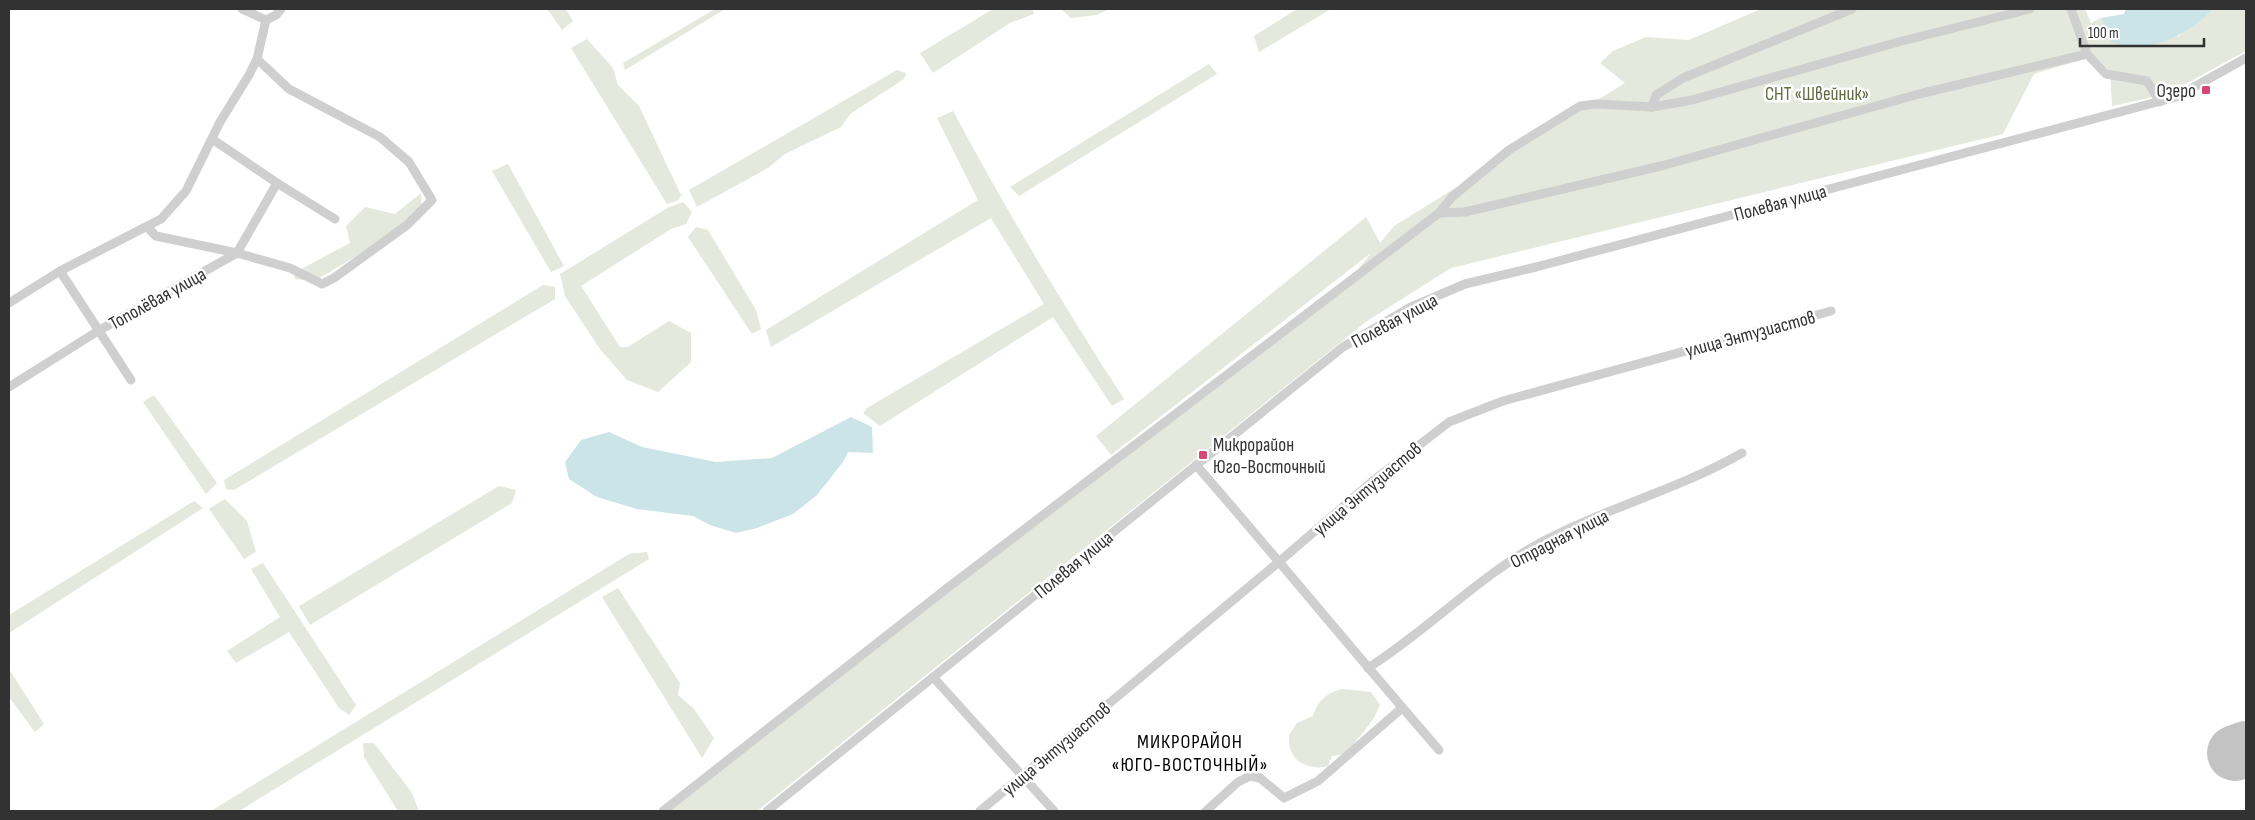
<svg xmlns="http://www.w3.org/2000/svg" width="2255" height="820" font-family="'Sofia Sans Condensed',sans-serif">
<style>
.green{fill:#e5e8dc}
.water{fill:#cae4e7}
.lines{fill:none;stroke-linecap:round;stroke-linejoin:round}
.runway{stroke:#c3c3c3;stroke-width:56}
.minor{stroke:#cfcfcf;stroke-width:9}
.poi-dot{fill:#d84577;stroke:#fff;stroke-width:2}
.labels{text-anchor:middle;stroke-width:5;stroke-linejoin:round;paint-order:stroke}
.poi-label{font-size:19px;fill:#323232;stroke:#fff;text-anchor:end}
.park-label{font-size:19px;fill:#606b42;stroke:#fff}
.street-label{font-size:19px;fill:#323232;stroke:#fff}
.neighbourhood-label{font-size:20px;letter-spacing:1px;fill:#000;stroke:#fff}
</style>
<rect width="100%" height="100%" fill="#fff"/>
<g class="green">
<polygon points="547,9 566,9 573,21 562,30"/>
<polygon points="715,9 725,9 625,70 623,63"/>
<polygon points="993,9 1033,9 1034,14 1010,23 933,73 920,53"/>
<polygon points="1061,9 1110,9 1096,15 1071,18"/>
<polygon points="1297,9 1331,9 1259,52 1254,36"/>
<polygon points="1761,9 2085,9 2091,23 2101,18 2111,42 2179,36 2212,9 2246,9 2246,51 2167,94 2112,106 2110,71 2095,56 2034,74 2003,134 1451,268 1367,321 757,811 660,811 1352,277 1371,253 1111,455 1096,436 1366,217 1380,243 1394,226 1625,83 1600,63 1613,51 1646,37 1689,40"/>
<polygon points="587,39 613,68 618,85 639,106 681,195 679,200 667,204 571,48"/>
<polygon points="1209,64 1217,74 1019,196 1010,187"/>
<polygon points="897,70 906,73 904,79 850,114 841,127 785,154 768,168 697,207 689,190"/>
<path d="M953 111C1006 210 1063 305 1124 399L1112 406 1053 317 880 426 863 413 867 408 1044 304 991 218 771 347 766 330 978 200 937 118Z"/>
<polygon points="508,164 564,266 551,272 492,171"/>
<polygon points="421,193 422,211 420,219 314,281 295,279 294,273 350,243 346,226 365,207 395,214"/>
<polygon points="683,202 692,212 686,224 671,229 581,286 620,347 628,347 669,321 691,333 691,362 658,392 627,380 600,349 565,296 560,274 669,207"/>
<polygon points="696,227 708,230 756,310 761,329 752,334 688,237"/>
<polygon points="543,285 555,287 555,299 234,490 226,489 224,480"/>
<polygon points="154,395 217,483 206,494 143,402"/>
<polygon points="499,486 516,490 512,503 310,625 299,606"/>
<polygon points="225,499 247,521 256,552 244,559 209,509"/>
<polygon points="194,501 203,508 9,633 9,615"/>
<polygon points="647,552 649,559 239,811 211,811 629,554"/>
<polygon points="263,563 356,705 349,715 339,708 289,632 236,663 227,651 280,617 251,569"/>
<polygon points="618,588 680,683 678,695 694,709 714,738 702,758 602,597"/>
<polygon points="9,669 44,724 35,732 9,697"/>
<path d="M1341 689 1371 692 1380 705C1373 724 1358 737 1346 754L1332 756 1328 766C1315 770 1297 766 1291 751 1289 747 1289 740 1289 735L1297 723 1313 716C1318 700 1326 694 1341 689Z"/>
<polygon points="363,743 374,743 412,793 419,811 398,811 364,757"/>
</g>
<g class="water">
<path d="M2126 9H2212C2195 31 2154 51 2126 47 2121 46 2116 44 2111 42L2101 18 2124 14Z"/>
<polygon points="851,417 872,427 873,453 848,452 843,462 817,495 793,514 757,528 736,533 710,525 693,516 637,509 597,497 569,479 565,462 581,440 609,432 642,447 716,462 772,458"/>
</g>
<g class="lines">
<polyline class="runway" points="2235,753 2246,749"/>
<g class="minor">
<polyline points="242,9 266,20"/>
<polyline points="2071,9 2087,54 2106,74 2147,81 2160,102"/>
<polyline points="266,20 276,15 281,9"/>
<polyline points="1652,107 1656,95 1683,78 1852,9"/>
<polyline points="212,139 277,183 335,219"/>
<polyline points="1439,213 1452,197 1509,150 1580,106 1596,104 1652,107 1692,100 1902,41 2030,9"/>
<polyline points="147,227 156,236 237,253 290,268 322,284 334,278 407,225 432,200 409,162 380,137 289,89 257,59"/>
<polyline points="60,271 131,380"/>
<polyline points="9,303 60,271 161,219 186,191 220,122 249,75 257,59 266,20"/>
<polyline points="9,387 98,331 237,253 277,183"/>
<path d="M1196 465C1278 559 1357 656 1439 750"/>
<path d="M1368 668C1428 630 1478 577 1540 543 1605 508 1678 490 1742 453"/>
<polyline points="933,677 1054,811"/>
<polyline points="663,811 946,589 1439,213 1465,212 1661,166 1919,94 2087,54"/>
<polyline points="767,811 1343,347 1411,307 1465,284 1536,267 2176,97 2246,58"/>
<polyline points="980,811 1280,561 1374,480 1449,422 1503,401 1831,311"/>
<polyline points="1206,811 1238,782 1250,776 1260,778 1284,798 1318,781 1402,708"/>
</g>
</g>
<g class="poi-dot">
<rect x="2201" y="85" width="10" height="10" rx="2.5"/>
<rect x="1198" y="450" width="10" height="10" rx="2.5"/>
</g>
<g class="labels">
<g class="poi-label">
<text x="2196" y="97">Озеро</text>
<text x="1213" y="451" text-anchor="start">Микрорайон<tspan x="1213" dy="22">Юго-Восточный</tspan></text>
</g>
<g class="park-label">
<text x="1817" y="100">СНТ «Швейник»</text>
</g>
<g class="street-label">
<text transform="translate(1780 202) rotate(-15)" y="7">Полевая улица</text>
<text transform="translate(157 298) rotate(-29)" y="7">Тополёвая улица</text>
<text transform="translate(1394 320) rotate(-28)" y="7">Полевая улица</text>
<text transform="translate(1750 333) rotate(-15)" y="7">улица Энтузиастов</text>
<text transform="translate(1367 488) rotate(-40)" y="7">улица Энтузиастов</text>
<text transform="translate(1559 538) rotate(-27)" y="7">Отрадная улица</text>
<text transform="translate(1073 564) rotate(-39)" y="7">Полевая улица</text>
<text transform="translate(1056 748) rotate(-40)" y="7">улица Энтузиастов</text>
</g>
<g class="neighbourhood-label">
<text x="1190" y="748">МИКРОРАЙОН<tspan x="1190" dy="23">«ЮГО-ВОСТОЧНЫЙ»</tspan></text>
</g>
</g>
<rect width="2255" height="820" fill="none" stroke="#323232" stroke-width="20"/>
<path d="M2080 38v8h124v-8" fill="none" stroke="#323232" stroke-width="2.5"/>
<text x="2088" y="38" font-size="15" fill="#323232" stroke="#ffffff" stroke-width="4" paint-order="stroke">100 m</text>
</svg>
